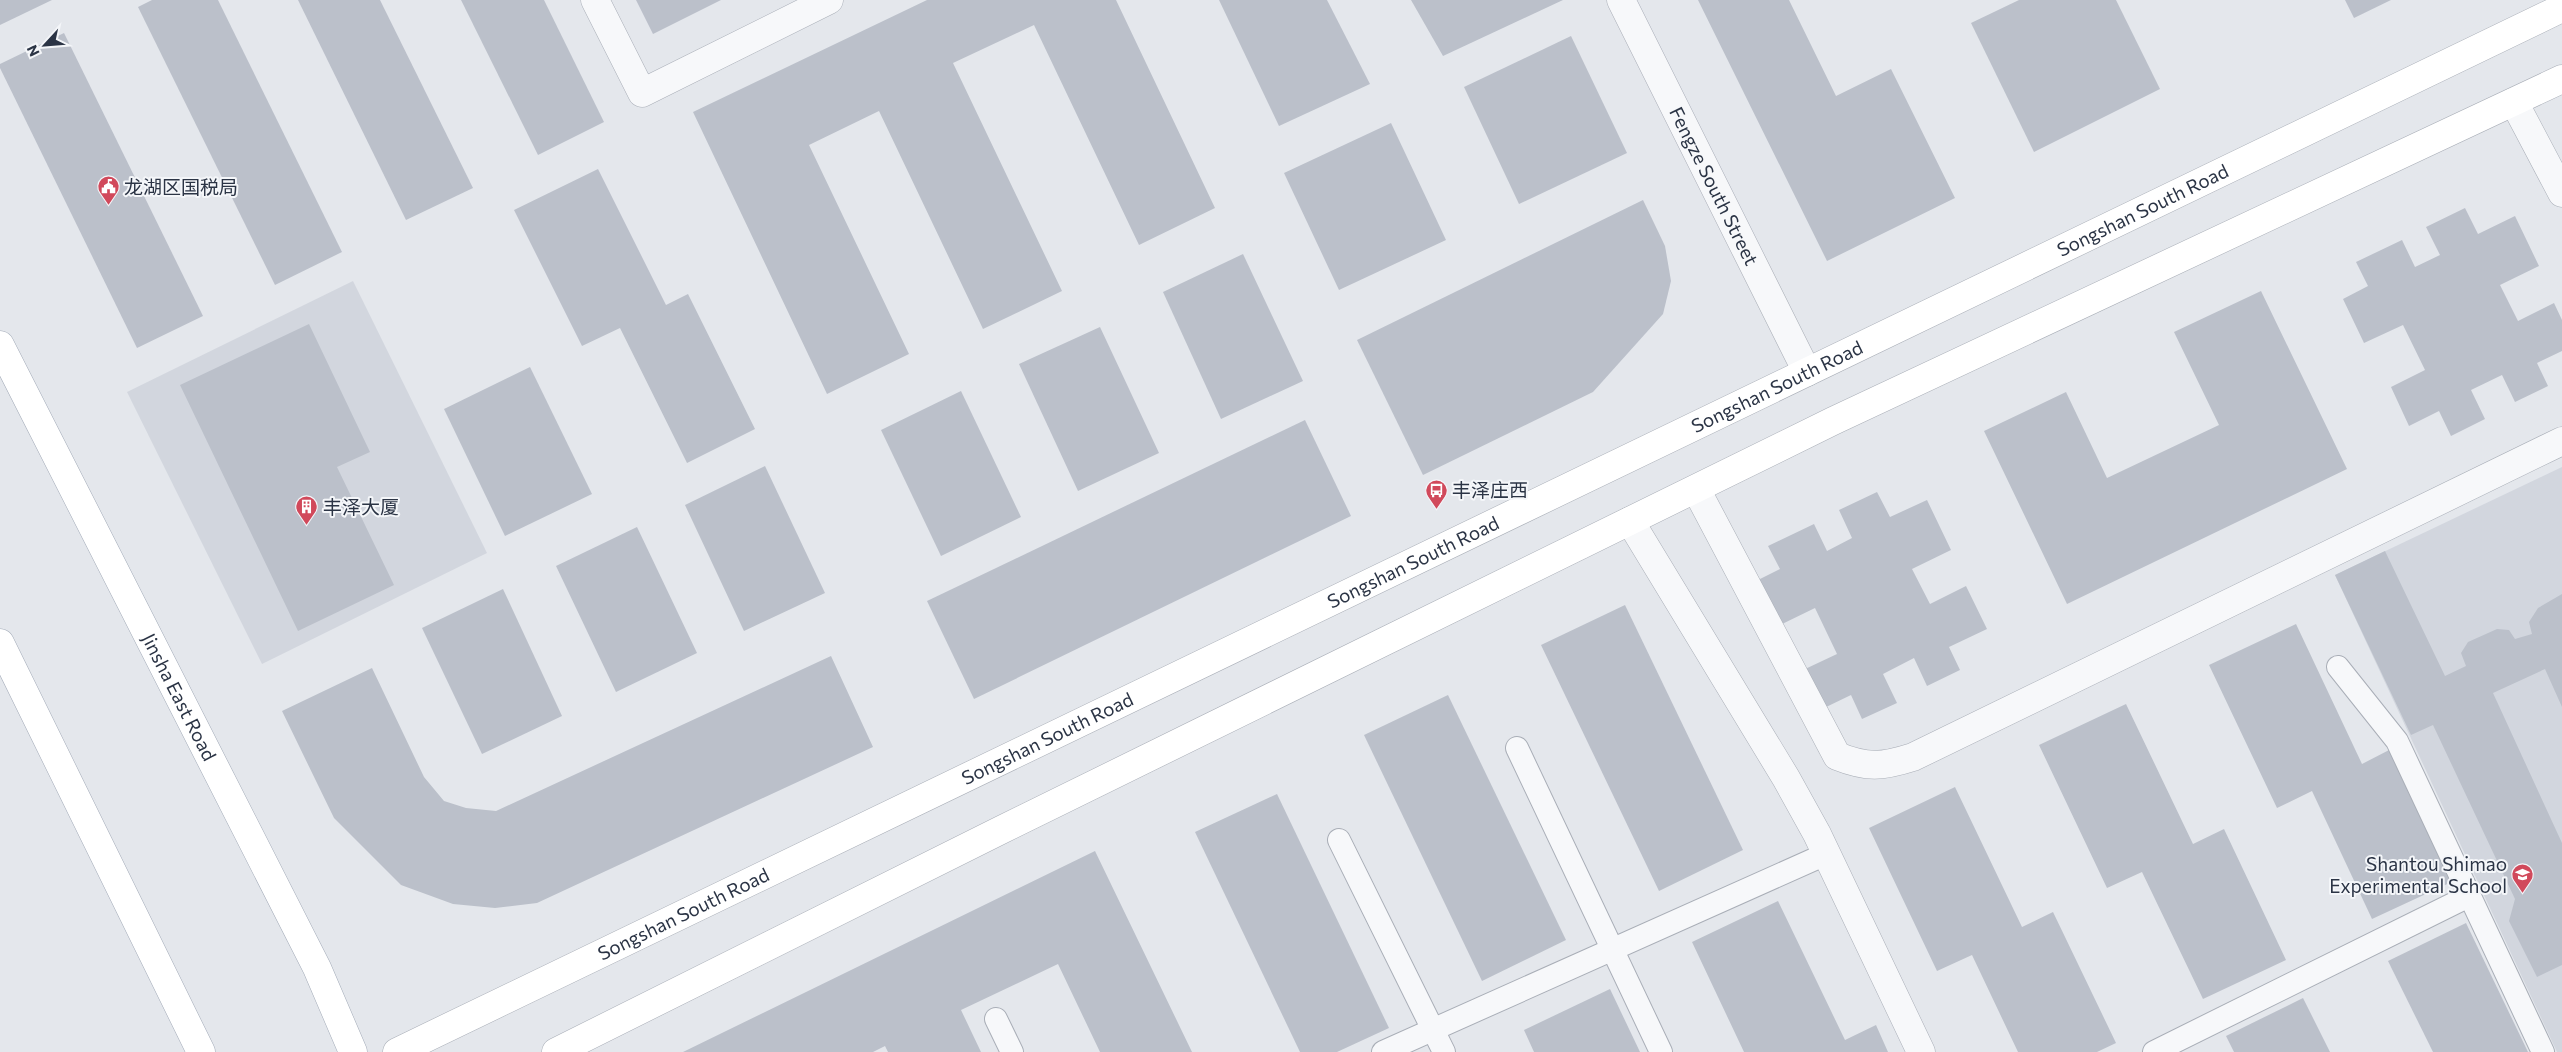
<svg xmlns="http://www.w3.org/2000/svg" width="2562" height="1052" font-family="Commissioner,'Noto Sans SC',sans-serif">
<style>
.built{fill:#d2d6de}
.building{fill:#bbc0ca}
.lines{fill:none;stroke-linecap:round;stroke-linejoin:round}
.lane-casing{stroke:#a9aeb7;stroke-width:24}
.street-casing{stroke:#a9aeb7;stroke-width:29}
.secondary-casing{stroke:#a9aeb7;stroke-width:29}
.primary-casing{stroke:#a3abb8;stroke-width:29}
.lane{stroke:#f7f8fa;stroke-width:22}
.street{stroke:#f7f8fa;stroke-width:28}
.secondary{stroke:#fff;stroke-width:28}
.primary{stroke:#fff;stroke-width:28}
.labels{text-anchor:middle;stroke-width:4;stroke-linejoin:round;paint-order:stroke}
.street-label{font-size:19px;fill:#2b3445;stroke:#f4f6f9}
.poi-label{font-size:19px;fill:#2b3445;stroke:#f4f6f9;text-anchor:start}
</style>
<rect width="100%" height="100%" fill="#e4e7ec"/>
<g class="built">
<polygon points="353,281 487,553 262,664 127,392"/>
<polygon points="2562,467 2562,1052 2557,1052 2335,575"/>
</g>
<g class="building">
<polygon points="0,0 52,0 0,25"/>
<polygon points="152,0 218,0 342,252 275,285 138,7"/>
<polygon points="298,0 380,0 473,188 406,220"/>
<polygon points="461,0 544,0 604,122 538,155"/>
<polygon points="636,0 721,0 653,34"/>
<polygon points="927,0 1116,0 1215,208 1139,245 1034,25 953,63 1062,291 983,329 879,111 809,145 909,354 827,394 693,112"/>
<polygon points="1219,0 1327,0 1370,84 1279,126"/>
<polygon points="1411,0 1563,0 1443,56"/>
<polygon points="1698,0 1789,0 1836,96 1891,69 1955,198 1827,261"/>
<polygon points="2019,0 2116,0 2160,89 2034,152 1971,23"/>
<polygon points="2345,0 2391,0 2354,18"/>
<polygon points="64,33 203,316 137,348 0,68 0,64"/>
<polygon points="1571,36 1627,153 1519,204 1464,87"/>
<polygon points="1391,123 1446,240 1339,290 1284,173"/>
<polygon points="598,169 666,305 688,294 755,429 687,463 620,328 582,346 514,210"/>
<polygon points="1643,200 1665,246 1671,281 1663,314 1593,392 1423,475 1357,340"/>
<polygon points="2465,208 2478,234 2515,216 2539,266 2500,285 2518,321 2554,303 2562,320 2562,351 2537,363 2548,386 2515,402 2502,375 2471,390 2485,419 2451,436 2439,411 2409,426 2391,387 2425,370 2403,325 2364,343 2343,299 2368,286 2356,262 2402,240 2415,267 2440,255 2426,227"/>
<polygon points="1243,254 1303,381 1221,419 1163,292"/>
<polygon points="2261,291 2347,469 2067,604 1984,431 2066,392 2107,478 2219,425 2174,332"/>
<polygon points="309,324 370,452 337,467 394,585 298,631 180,385"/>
<polygon points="1100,327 1159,453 1078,491 1019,364"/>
<polygon points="530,367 592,494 505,536 444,409"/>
<polygon points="961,391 1021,517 941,556 881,430"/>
<polygon points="1305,420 1351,516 974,699 927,601"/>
<polygon points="765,466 825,593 744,631 685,505"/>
<polygon points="1877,492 1890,517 1927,500 1951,550 1912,569 1930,604 1966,586 1987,629 1949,647 1960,670 1927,686 1914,658 1883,674 1897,703 1862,719 1851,695 1822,709 1803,670 1837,654 1815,608 1776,627 1754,582 1780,569 1768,546 1814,524 1827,551 1852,538 1839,510"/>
<polygon points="637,527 697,653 616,692 556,566"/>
<polygon points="2385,551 2445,676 2466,666 2461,653 2468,642 2497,629 2509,630 2515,639 2532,634 2529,622 2538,608 2562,594 2562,707 2545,669 2493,693 2562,843 2562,965 2537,977 2509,921 2515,899 2433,725 2411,735 2335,575"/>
<polygon points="503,589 562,716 482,754 422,628"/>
<polygon points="1625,605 1743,850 1659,891 1541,645"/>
<polygon points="2296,624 2362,764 2393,748 2456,880 2372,919 2312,791 2277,808 2209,665"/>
<polygon points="831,656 873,747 537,903 495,908 453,904 401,885 334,818 282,711 372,668 424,777 444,801 466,808 496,811"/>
<polygon points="1448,695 1566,940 1482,981 1364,735"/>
<polygon points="2126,704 2193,844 2224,829 2286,960 2203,999 2142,872 2107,888 2039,745"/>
<polygon points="1955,787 2022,927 2053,912 2116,1043 2097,1052 2018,1052 1972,955 1937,971 1869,828"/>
<polygon points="1277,794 1389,1028 1337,1052 1300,1052 1195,832"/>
<polygon points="1095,851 1192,1052 1100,1052 1058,964 961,1010 981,1052 888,1052 885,1046 873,1052 683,1052"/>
<polygon points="1778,901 1845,1040 1876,1025 1888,1052 1744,1052 1692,942"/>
<polygon points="2466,923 2528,1052 2433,1052 2388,961"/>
<polygon points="1610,989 1640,1052 1534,1052 1524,1030"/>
<polygon points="2303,998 2330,1052 2234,1052 2226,1036"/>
</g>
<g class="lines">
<defs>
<g id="lane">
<polyline points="2338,667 2397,741 2543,1052"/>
<polyline points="1517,748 1661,1052"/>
<polyline points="1339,840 1444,1052"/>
<polyline points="996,1019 1012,1052"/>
<polyline points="1383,1052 1826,854"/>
<polyline points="2154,1052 2469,896"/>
</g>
<g id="street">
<polyline points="595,0 642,93 829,0"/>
<path id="s1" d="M1621 0 1807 372"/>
<polyline points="2514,102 2562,193"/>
<path d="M1696 489 1837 756C1867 768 1882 767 1913 757L2562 441"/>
<polyline points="1630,521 1786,778 1817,834 1921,1052"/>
</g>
<g id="secondary">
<path id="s2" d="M397 1052 2562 8"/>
<polyline points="556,1052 1001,830 1833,421 2562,79"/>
</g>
<g id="primary">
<path id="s3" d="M0 345 317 968 353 1052"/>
<polyline points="0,643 201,1052"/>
</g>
</defs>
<use href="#lane" class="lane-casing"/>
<use href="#street" class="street-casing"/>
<use href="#secondary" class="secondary-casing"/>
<use href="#primary" class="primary-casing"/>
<use href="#lane" class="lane"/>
<use href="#street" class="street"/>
<use href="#secondary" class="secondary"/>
<use href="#primary" class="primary"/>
</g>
<defs>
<symbol id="civic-pin" viewBox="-11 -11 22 30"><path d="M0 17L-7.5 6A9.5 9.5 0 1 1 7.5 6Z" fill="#d1495b" stroke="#f4f6f9"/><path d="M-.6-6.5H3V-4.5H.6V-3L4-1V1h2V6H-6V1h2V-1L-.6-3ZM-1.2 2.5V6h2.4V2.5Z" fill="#fff"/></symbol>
<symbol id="bus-pin" viewBox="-11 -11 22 30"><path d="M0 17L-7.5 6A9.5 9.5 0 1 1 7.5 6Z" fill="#d1495b" stroke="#f4f6f9"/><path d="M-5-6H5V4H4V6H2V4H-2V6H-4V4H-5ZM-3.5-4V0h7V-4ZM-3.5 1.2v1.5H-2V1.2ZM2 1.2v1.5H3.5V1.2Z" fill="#fff"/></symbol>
<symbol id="building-pin" viewBox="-11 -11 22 30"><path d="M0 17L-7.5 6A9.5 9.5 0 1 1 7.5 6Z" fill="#d1495b" stroke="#f4f6f9"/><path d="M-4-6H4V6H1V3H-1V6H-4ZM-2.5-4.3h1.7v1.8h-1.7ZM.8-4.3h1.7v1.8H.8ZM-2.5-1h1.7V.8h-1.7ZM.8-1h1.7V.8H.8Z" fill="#fff"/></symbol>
<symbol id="school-pin" viewBox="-11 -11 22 30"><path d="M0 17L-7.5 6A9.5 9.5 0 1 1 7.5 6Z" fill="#d1495b" stroke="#f4f6f9"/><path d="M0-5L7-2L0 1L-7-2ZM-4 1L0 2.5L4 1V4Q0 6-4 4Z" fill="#fff"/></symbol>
</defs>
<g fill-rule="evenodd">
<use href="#civic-pin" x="96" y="174" width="25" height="34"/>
<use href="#bus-pin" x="1424" y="478" width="25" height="34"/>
<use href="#building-pin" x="294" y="494" width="25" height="34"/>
<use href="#school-pin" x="2510" y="862" width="25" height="34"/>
</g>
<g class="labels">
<g class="street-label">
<text dy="7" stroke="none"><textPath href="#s1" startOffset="208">Fengze South Street</textPath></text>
<text dy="7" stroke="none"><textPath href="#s2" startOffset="1938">Songshan South Road</textPath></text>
<text dy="7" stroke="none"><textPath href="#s2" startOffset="1532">Songshan South Road</textPath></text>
<text dy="7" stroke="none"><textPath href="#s2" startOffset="1128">Songshan South Road</textPath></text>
<text dy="7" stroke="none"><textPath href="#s3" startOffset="395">Jinsha East Road</textPath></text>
<text dy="7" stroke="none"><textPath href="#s2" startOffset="722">Songshan South Road</textPath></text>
<text dy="7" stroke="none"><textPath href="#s2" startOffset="318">Songshan South Road</textPath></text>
</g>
<g class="poi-label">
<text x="124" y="194">龙湖区国税局</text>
<text x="1452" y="497">丰泽庄西</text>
<text x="323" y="514">丰泽大厦</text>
<text x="2507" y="871" text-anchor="end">Shantou Shimao<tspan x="2507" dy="22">Experimental School</tspan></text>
</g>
</g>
<g transform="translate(45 45) rotate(244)" stroke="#f4f6f9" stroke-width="4" paint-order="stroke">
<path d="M0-4L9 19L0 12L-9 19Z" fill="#2b3445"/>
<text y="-8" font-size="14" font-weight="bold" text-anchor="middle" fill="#2b3445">N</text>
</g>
</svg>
